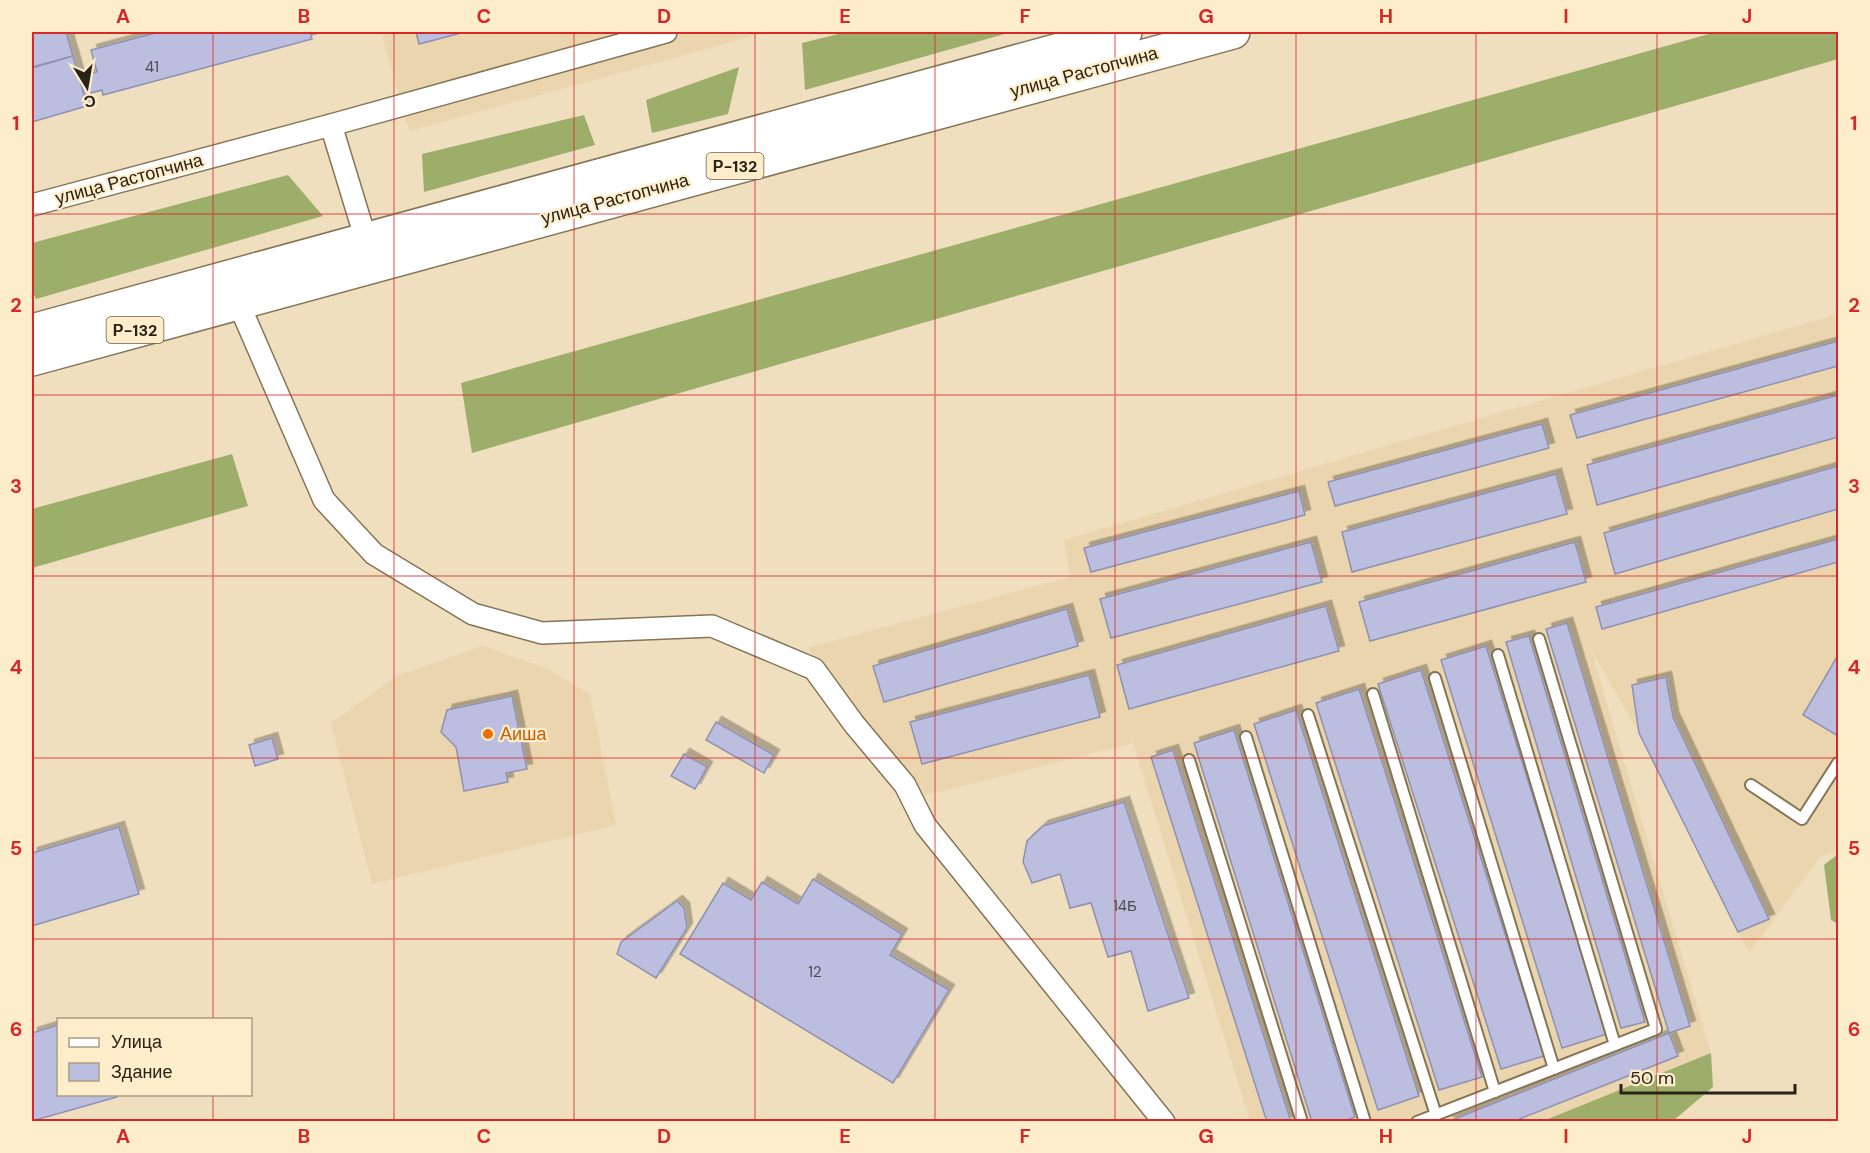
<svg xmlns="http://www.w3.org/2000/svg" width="1870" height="1153" font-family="'DM Sans',sans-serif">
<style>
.built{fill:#ead5ae}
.forest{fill:#9dae6b}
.building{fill:#bbbedf;stroke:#8f91b1;stroke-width:1.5;filter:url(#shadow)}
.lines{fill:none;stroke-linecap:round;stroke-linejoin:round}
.lane-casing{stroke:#847557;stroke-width:14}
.street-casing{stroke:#847557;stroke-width:24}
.highway-casing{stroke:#847557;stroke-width:36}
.lane{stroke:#fff;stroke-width:10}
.street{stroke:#fff;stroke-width:21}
.highway{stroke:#fff;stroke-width:33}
.grid{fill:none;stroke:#d62828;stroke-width:1.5;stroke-opacity:0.55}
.food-dot{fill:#e8710a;stroke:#feedcb;stroke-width:2}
.labels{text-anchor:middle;stroke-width:4.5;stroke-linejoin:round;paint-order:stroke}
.number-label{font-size:15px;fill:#4e4948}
.shield{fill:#feedcb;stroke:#695f4c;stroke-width:1.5}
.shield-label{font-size:16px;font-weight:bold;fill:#292216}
.street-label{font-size:18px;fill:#292216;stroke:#feedcb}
.food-label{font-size:18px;fill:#c56008;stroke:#feedcb;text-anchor:start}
.neatline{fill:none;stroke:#d62828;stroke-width:2}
.grid-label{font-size:20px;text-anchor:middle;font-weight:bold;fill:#d62828}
</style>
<defs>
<filter id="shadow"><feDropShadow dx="5.5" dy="-5.5" stdDeviation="0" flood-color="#0004"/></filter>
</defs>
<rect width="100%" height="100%" fill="#f0dfbf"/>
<g class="built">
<polygon points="381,32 768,32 409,131"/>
<polygon points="1838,314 1838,851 1820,857 1749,953 1639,733 1591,650 1711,1053 1543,1121 1250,1121 1133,743 926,795 807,648 1070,577 1064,540"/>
<polygon points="482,646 546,668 590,694 616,825 372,884 331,723 397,676"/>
</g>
<g class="forest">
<polygon points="846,32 1012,32 805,90 802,43"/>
<polygon points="1716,32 1838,32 1838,59 472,453 461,383"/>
<polygon points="739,67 728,114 652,133 646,100"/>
<polygon points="584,115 595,145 424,192 422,154"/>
<polygon points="288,175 323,216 36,299 32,290 32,243"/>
<polygon points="232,454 248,506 32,568 32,509"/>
<polygon points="1838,854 1838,924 1831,920 1824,865"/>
<polygon points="1711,1053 1713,1087 1673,1121 1543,1121"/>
</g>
<g class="building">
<polygon points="32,32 66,32 73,56 33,67"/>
<polygon points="159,32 310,32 312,39 103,95 102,90 84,95 79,77 97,72 91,50"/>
<polygon points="416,32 465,32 419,44"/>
<polygon points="73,56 87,106 32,122 32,68"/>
<polygon points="1838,341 1838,366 1577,438 1570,415"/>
<polygon points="1838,395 1838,437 1597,505 1587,465"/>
<polygon points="1542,424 1549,448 1335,506 1328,482"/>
<polygon points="1838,466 1838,509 1615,574 1604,533"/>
<polygon points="1556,474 1567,514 1352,572 1342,532"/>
<polygon points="1299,491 1305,515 1091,572 1084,548"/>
<polygon points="1838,539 1838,562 1602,629 1596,607"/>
<polygon points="1311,542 1322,582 1111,638 1100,599"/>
<polygon points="1575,542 1586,582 1370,641 1359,602"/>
<polygon points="1326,606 1339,651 1129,709 1117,665"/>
<polygon points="1067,609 1078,646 884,702 873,666"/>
<polygon points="1567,623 1690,1026 1669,1033 1546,629"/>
<polygon points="1529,636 1645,1022 1621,1028 1506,642"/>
<polygon points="1486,646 1607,1034 1562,1048 1441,660"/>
<polygon points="1838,655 1838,736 1803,715"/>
<polygon points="1421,670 1544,1056 1501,1069 1378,684"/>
<polygon points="1089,675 1100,717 922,764 910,722"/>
<polygon points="1666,677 1673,717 1769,919 1738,932 1639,733 1632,685"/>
<polygon points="1359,689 1482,1077 1439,1090 1316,703"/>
<polygon points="512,696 527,769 506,773 508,782 464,791 456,747 441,732 447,710"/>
<polygon points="1296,710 1419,1096 1378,1110 1254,724"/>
<polygon points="716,722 774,755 764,773 706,740"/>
<polygon points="1234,730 1355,1117 1342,1122 1312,1122 1194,743"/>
<polygon points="272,738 278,759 255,766 249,745"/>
<polygon points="1173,750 1291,1122 1267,1122 1151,757"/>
<polygon points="684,754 707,767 695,789 671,776"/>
<polygon points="1124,802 1189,998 1148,1011 1131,951 1108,957 1091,903 1070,908 1060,874 1032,883 1023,862 1027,841 1043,826"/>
<polygon points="119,827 139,894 32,926 32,853"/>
<polygon points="813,879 902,934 890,955 949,990 893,1083 680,954 723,883 751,900 762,882 798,904"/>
<polygon points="677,901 684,908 687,928 656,978 617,954 621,942"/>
<polygon points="58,1025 58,1094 116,1094 117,1097 32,1121 32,1033"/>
<polygon points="1669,1033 1678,1056 1512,1122 1447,1122"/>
</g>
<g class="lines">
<defs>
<g id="lane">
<polyline points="1498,655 1615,1045"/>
<polyline points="1435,678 1554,1069"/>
<polyline points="1373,694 1495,1092"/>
<polyline points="1308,715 1436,1115"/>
<polyline points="1246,737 1365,1122"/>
<polyline points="1189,760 1302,1122"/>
<polyline points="1751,785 1802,819 1838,763"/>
<polyline points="1417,1122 1656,1029 1539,639"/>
</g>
<g id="street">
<polyline points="331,125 366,240"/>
<polyline points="32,205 331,125 666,32"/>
<polyline points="238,302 324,500 374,554 473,614 542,633 712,626 814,669 854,724 905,785 925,825 1164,1122"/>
</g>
<g id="highway">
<polyline points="32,331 1125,32"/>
<polyline points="32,359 1233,32"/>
</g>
</defs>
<use href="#lane" class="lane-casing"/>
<use href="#street" class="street-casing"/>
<use href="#highway" class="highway-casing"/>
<use href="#lane" class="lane"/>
<use href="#street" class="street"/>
<use href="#highway" class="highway"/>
</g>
<path class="grid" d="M213 32V1020M394 32V1122M574 32V1122M755 32V1122M935 32V1122M1115 32V1122M1296 32V1122M1476 32V1122M1657 32V1122M32 214H1838M32 395H1838M32 576H1838M32 758H1838M32 939H1838M213 1094V1122"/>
<circle class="food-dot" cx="488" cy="734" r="6"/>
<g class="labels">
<g class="number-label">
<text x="152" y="72">41</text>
<text x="1125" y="911">14Б</text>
<text x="815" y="977">12</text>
</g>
<g class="shield">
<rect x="706.5" y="153" width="57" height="26" rx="4.5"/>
<rect x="106.5" y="317" width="57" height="26" rx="4.5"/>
</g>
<g class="shield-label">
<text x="735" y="172">Р-132</text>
<text x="135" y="336">Р-132</text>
</g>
<g class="street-label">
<text transform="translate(1084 72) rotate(-15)" y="6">улица Растопчина</text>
<text transform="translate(129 179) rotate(-15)" y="6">улица Растопчина</text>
<text transform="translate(615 199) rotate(-15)" y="6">улица Растопчина</text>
</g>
<g class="food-label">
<text x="500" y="740">Аиша</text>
</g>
</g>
<rect width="1870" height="1153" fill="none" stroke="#feedcb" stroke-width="66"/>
<rect x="57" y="1018" width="195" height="78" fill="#feedcb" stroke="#a99c83" stroke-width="1.5"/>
<rect x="69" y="1038" width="30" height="9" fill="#ffffff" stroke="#a99c83" stroke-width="1.5"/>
<text x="111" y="1048" font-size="18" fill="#292216">Улица</text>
<rect x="69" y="1063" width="30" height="18" fill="#bbbedf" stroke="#a99c83" stroke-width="1.5"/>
<text x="111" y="1078" font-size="18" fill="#292216">Здание</text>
<g transform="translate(87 87) rotate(169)" stroke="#feedcb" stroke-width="4.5" paint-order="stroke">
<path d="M0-4.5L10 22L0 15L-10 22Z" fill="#292216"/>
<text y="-9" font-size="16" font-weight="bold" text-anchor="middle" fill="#292216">С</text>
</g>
<path d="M1621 1084v9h174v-9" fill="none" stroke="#292216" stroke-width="3"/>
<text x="1630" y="1084" font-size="18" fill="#292216" stroke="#feedcb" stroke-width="4.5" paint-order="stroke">50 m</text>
<rect x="33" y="33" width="1804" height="1087" class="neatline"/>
<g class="grid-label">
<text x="123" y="23">A</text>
<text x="304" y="23">B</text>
<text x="484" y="23">C</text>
<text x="664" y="23">D</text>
<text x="845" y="23">E</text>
<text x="1025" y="23">F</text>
<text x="1206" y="23">G</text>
<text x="1386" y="23">H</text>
<text x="1566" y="23">I</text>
<text x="1747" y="23">J</text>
<text x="16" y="130">1</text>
<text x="1854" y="130">1</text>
<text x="16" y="312">2</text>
<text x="1854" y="312">2</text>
<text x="16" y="493">3</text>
<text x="1854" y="493">3</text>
<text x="16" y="674">4</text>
<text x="1854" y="674">4</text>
<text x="16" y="855">5</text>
<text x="1854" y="855">5</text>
<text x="16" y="1036">6</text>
<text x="1854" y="1036">6</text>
<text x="123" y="1143">A</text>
<text x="304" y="1143">B</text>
<text x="484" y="1143">C</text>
<text x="664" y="1143">D</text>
<text x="845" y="1143">E</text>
<text x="1025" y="1143">F</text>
<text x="1206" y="1143">G</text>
<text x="1386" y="1143">H</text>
<text x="1566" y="1143">I</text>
<text x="1747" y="1143">J</text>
</g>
</svg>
